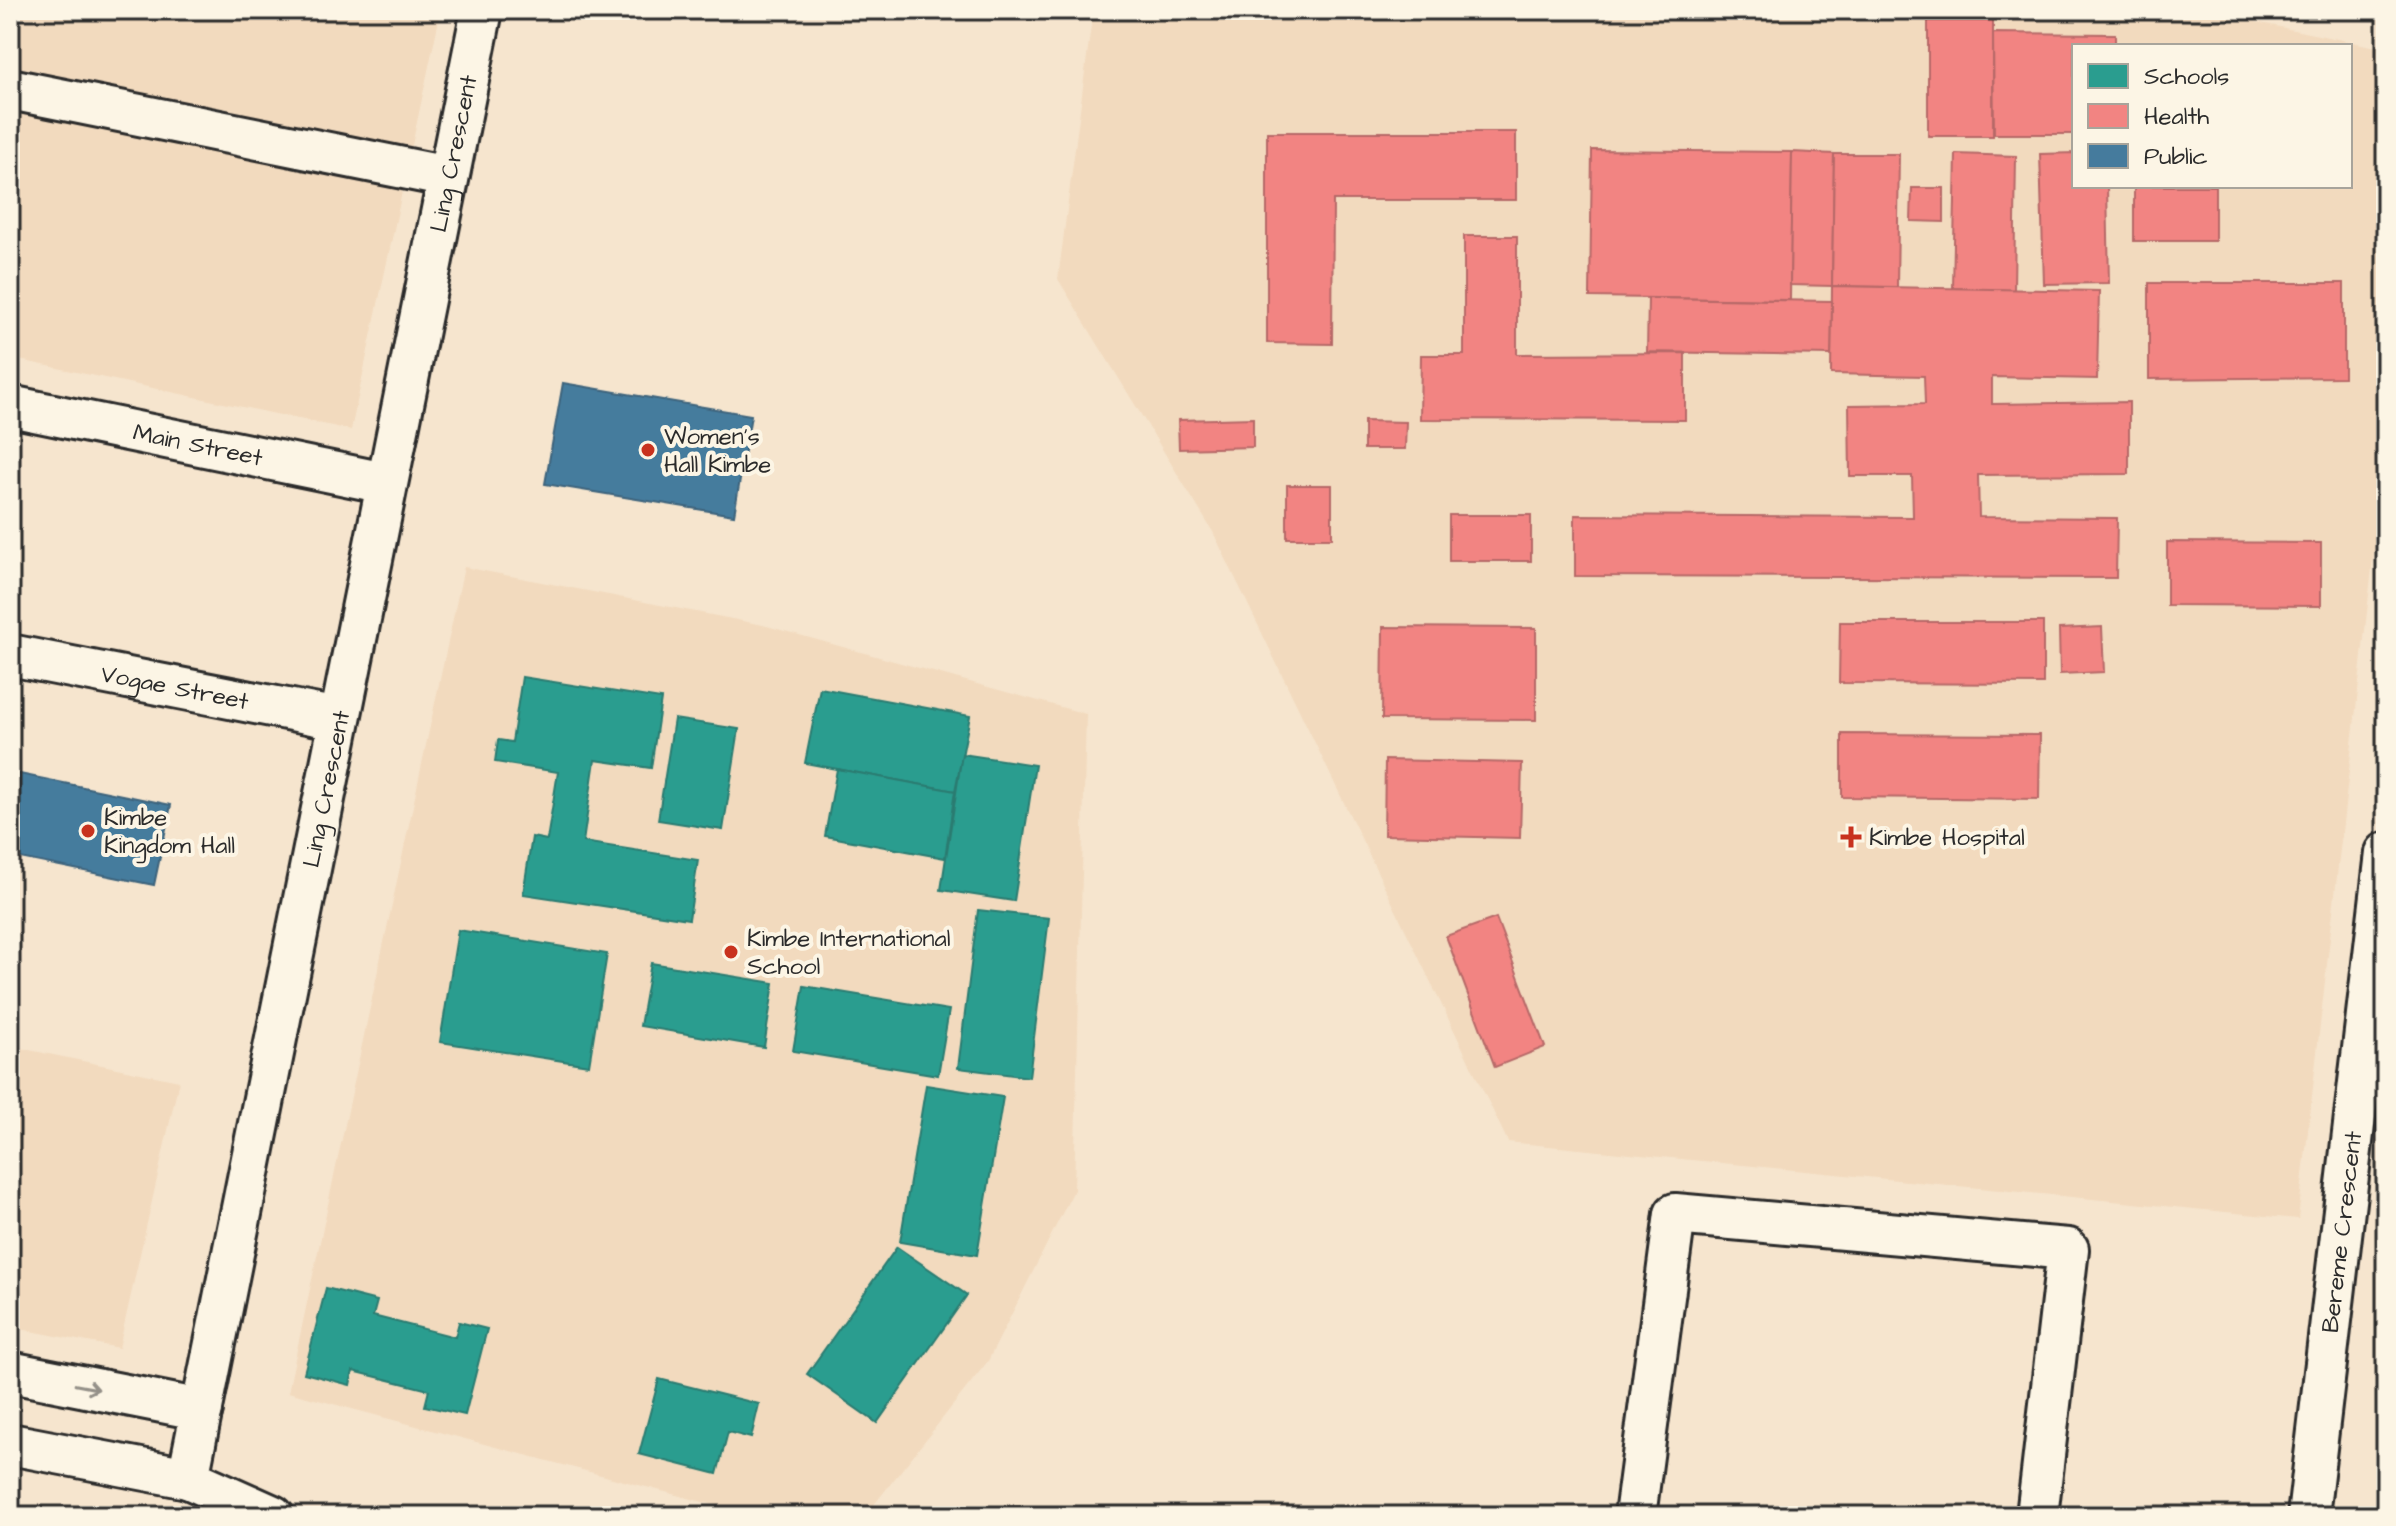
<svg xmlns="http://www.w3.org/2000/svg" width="2396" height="1526" font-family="'Architects Daughter',sans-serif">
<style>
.built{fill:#f2dabe;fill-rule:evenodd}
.schools{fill:#2a9d8f;stroke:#2a7b71;stroke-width:2}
.health{fill:#f28482;stroke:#b66968;stroke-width:2}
.public{fill:#457b9d;stroke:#3d637b;stroke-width:2}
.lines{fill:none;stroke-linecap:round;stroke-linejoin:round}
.minor-casing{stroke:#2b2b2b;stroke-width:46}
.minor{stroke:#fcf5e5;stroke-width:40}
.oneway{stroke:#949088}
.poi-dot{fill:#c8321e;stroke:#fcf5e5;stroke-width:3}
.labels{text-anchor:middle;stroke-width:8;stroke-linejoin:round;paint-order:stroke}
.street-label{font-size:24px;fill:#2b2b2b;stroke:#fcf5e5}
.poi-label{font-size:24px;fill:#2b2b2b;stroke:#fcf5e5;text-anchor:start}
</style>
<rect width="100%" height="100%" fill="#f6e5ce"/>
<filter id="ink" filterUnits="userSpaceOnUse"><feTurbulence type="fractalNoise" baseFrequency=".0125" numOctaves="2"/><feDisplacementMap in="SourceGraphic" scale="16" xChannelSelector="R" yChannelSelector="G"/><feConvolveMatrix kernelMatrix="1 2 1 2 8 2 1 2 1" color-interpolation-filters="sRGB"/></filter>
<g filter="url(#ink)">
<g class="built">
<polygon points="10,10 441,10 351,430 10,358"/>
<path d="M1093 10H2198L2386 49V445L2298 1219 1508 1142 1213 532 1058 279ZM2074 46H2350V186H2074Z"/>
<polygon points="464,567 763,625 1086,714 1074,1190 988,1361 865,1516 756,1516 288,1392"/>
<polygon points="10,1046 179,1081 119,1348 10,1327"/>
</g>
<g class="schools">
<polygon points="522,677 661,699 651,768 595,760 583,842 698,860 689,919 523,894 532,837 547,840 558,772 495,762 498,740 512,742"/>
<polygon points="820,688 970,716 955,791 805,763"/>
<polygon points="674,719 739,729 723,830 658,820"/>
<polygon points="962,754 1035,765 1014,901 941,890"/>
<polygon points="837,769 955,791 945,858 825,836"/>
<polygon points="978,910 1049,918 1029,1077 958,1068"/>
<polygon points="458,930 607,954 589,1065 440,1042"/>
<polygon points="651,963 774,983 764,1047 640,1026"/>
<polygon points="804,986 949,1010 938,1075 793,1051"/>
<polygon points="926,1085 1003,1097 977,1255 900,1242"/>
<polygon points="897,1247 967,1295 877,1423 807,1374"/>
<polygon points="326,1288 377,1301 373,1316 455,1337 459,1322 487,1329 465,1415 425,1406 429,1390 353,1371 350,1385 304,1373"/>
<polygon points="659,1379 759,1404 751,1438 728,1432 717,1474 639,1454"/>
</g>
<g class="health">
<rect x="1928" y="10" width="65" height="126"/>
<polygon points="1993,33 2115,34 2115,46 2074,46 2074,134 1994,134"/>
<polygon points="1267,132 1516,132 1516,200 1333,200 1332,344 1267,343"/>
<polygon points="1592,150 1792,152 1790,300 1590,297"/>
<polygon points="1792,152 1834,154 1832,286 1790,285"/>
<polygon points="2074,153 2074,186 2107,186 2109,283 2044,284 2040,154"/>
<polygon points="1834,154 1899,154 1897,287 1832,286"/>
<polygon points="1956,154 2016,156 2014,290 1953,288"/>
<rect x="2134" y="186" width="81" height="55"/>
<polygon points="1912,188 1944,188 1944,222 1911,221"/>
<polygon points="1464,236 1517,236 1517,354 1685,353 1685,420 1420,419 1421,355 1464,355"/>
<polygon points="2149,283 2344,283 2344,377 2149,379"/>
<polygon points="1832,286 2099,291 2097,379 1992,377 1992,404 2129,402 2129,474 1978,475 1979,517 2117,518 2116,578 1575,576 1575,515 1913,517 1912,476 1850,476 1849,405 1925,404 1924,376 1831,374"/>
<polygon points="1648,298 1832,301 1831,355 1647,352"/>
<polygon points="1253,418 1253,447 1179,449 1178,420"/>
<polygon points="1364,421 1406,422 1405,449 1364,449"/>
<rect x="1287" y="485" width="45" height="53"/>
<rect x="1449" y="515" width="82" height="46"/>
<polygon points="2167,542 2321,543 2321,606 2167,605"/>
<polygon points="1840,622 2043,622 2043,684 1839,683"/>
<polygon points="1383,627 1536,628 1536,720 1382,719"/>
<polygon points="2102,627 2104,672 2060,674 2059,629"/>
<polygon points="1842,734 2040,735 2039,799 1842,797"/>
<polygon points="1385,760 1522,763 1520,838 1384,835"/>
<polygon points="1496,918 1545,1047 1495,1067 1446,936"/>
</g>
<g class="public">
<polygon points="563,383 751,415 734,515 545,484"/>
<polygon points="10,772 171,805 154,885 10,856"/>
</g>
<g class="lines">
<defs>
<g id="minor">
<polyline points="10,89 448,177"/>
<path id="s1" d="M10 406 385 483"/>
<path id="s2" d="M10 655 338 719"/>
<polyline points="10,1372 202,1410"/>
<polyline points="10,1444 188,1478"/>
<path id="s3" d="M273 1516 188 1478 482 10"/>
<polyline points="1635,1516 1675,1214 2068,1249 2037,1516"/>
<path id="s4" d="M2308 1516 2386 853"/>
</g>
</defs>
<use href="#minor" class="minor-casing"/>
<use href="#minor" class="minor"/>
</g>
<defs><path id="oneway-shaft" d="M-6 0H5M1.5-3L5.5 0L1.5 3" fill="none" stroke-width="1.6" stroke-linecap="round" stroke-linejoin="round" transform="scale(2)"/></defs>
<use class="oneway" href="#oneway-shaft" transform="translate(87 1387) rotate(11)"/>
</g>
<g class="poi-dot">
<circle cx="648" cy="450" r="8"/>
<circle cx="88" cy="831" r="8"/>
<path d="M1847 825h8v8h8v8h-8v8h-8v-8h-8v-8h8z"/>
<circle cx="731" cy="952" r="8"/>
</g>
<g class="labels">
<g class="street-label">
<text dy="8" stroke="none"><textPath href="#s3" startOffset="1444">Ling Crescent</textPath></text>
<text dy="8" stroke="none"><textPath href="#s1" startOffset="192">Main Street</textPath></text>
<text dy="8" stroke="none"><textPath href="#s2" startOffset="168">Vogae Street</textPath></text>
<text dy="8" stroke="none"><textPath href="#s3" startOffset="796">Ling Crescent</textPath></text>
<text dy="8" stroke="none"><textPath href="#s4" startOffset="286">Bereme Crescent</textPath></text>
</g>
<g class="poi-label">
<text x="664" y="444">Women's<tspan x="664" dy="28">Hall Kimbe</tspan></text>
<text x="104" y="825">Kimbe<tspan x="104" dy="28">Kingdom Hall</tspan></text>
<text x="1869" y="845">Kimbe Hospital</text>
<text x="747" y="946">Kimbe International<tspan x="747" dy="28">School</tspan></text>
</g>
</g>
<rect width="2396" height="1526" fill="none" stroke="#fcf5e5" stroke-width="40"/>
<rect x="20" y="20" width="2356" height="1486" fill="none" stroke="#2b2b2b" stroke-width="3" filter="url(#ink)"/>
<rect x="2072" y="44" width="280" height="144" fill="#fcf5e5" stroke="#a8a49b" stroke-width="2"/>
<rect x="2088" y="64" width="40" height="24" fill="#2a9d8f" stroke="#a8a49b" stroke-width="2"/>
<text x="2144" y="84" font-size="24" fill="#2b2b2b">Schools</text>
<rect x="2088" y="104" width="40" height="24" fill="#f28482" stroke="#a8a49b" stroke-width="2"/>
<text x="2144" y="124" font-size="24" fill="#2b2b2b">Health</text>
<rect x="2088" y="144" width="40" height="24" fill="#457b9d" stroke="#a8a49b" stroke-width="2"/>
<text x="2144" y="164" font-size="24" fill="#2b2b2b">Public</text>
</svg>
